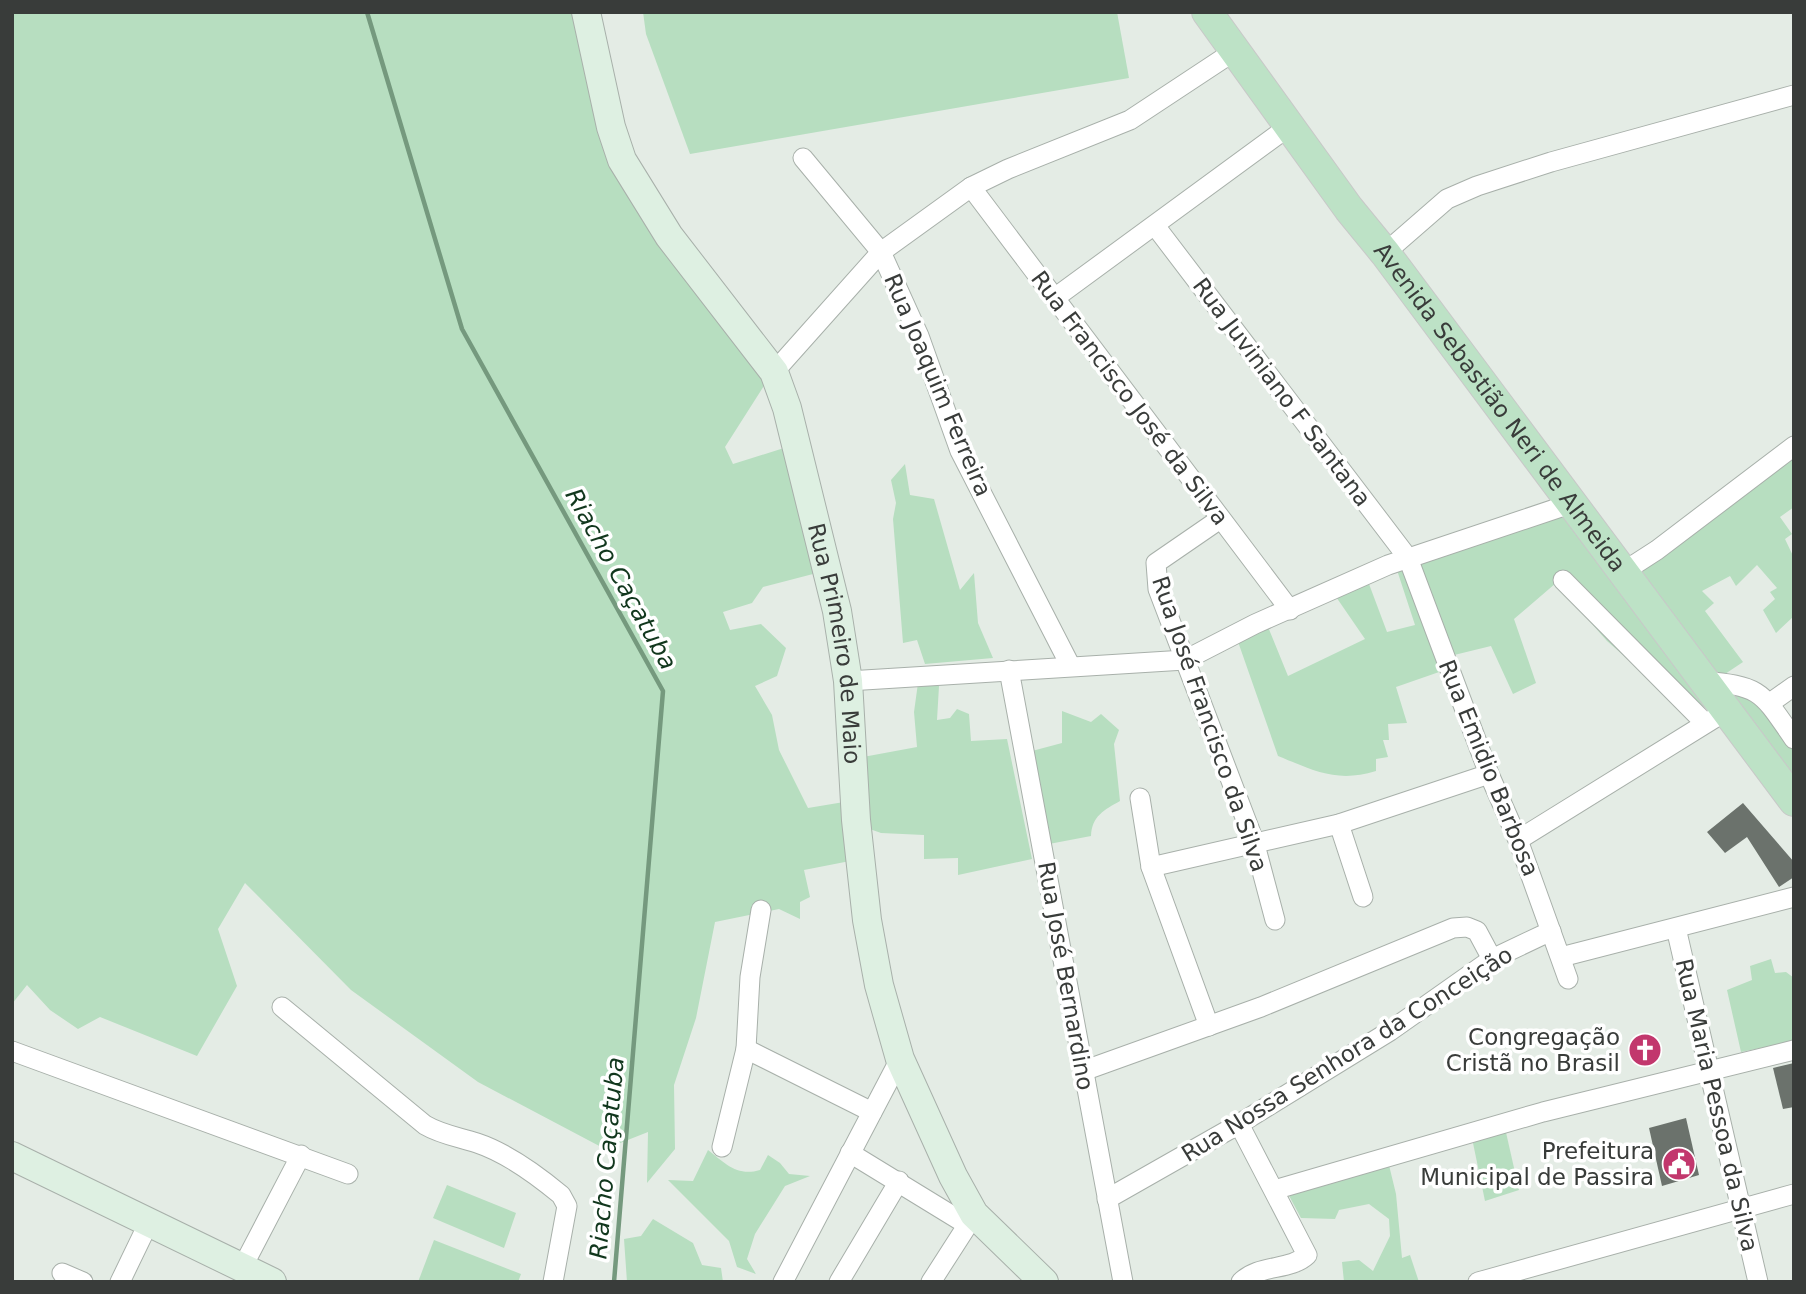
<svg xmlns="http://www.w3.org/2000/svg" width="1806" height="1294" font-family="'DejaVu Sans',sans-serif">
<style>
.green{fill:#b7dec0}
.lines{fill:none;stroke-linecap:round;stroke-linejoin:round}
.stream{stroke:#75997e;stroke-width:4.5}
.building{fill:#6b726c}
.street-casing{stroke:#a8b0aa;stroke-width:21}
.secondary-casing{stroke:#a8b0aa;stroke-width:30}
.primary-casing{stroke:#c8c8c8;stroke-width:32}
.street{stroke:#fff;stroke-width:19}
.secondary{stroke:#def0e2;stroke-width:28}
.primary{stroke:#bde2c6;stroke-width:30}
.labels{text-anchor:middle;stroke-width:7;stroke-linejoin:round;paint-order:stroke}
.street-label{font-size:23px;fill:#393c3a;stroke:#fff}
.poi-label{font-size:23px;fill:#393c3a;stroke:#fff;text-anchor:end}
.water-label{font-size:24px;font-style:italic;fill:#11371d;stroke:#fff}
</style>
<rect width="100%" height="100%" fill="#e4ece5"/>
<g class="green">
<polygon points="12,12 584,12 614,152 774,370 725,447 733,464 784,448 813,574 763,587 752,603 723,612 730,630 761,624 786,648 777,676 755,686 772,715 779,750 808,808 844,802 850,861 804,870 810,897 800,902 800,919 779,909 715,922 696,1018 674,1085 675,1149 647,1183 648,1132 605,1149 478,1082 351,990 245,883 218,929 237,986 197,1056 100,1017 78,1029 50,1010 27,985 12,1004"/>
<polygon points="643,12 1117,12 1129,78 690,154 646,34"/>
<polygon points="1788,450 1794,461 1794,507 1780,517 1792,534 1785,539 1794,558 1794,616 1776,633 1763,610 1775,599 1770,592 1777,588 1757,565 1736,586 1730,576 1702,591 1714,603 1705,611 1743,662 1719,678 1632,566"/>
<polygon points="905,464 910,495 934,499 960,590 974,573 978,623 993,658 925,664 917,640 903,643 893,519 896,503 891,480"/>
<path d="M1564 499 1721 710 1700 722 1607 641 1556 583 1514 619 1536 683 1513 694 1491 646 1446 657 1442 671 1396 687 1407 723 1388 724 1389 740H1383L1388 757 1376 759V771C1337 783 1315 771 1278 756L1236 636 1266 622 1288 676 1365 639 1332 591 1366 576 1387 632 1415 625 1395 564Z"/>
<polygon points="918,683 939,686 937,720 950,718 957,709 969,714 971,741 1007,739 1032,859 958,875 958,858 924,859 924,835 881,833 867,828 863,757 917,747 914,712"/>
<polygon points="1741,686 1794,744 1794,781 1731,693"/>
<path d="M1062 711 1091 722 1101 714 1119 730 1114 744 1120 801C1104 810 1092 816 1091 836L1049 844 1032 751 1062 743Z"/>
<polygon points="1771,959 1775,973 1786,972 1794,978 1794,1041 1741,1052 1727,990 1752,980 1750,966"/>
<polygon points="1505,1128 1519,1190 1485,1201 1473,1143"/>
<path d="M708 1150C725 1163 737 1177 760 1170L768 1155 780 1163 789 1174 810 1176 785 1186 755 1234 747 1259 756 1274 737 1267 729 1241 668 1180 693 1181Z"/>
<polygon points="1388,1161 1396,1194 1402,1258 1410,1255 1419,1282 1344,1282 1342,1262 1359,1260 1373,1271 1390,1236 1389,1219 1369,1204 1339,1210 1335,1219 1301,1218 1286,1190"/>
<polygon points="447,1185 516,1213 504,1248 433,1218"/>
<polygon points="653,1219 693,1243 702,1265 721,1268 723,1282 627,1282 624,1239 641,1236"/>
<polygon points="434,1240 521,1274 518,1282 418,1282"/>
</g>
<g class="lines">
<polyline class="stream" points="367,12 462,329 663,691 614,1282"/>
</g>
<g class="building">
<polygon points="1743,803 1794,862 1794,877 1779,887 1747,837 1725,853 1707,832"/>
<polygon points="1794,1063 1794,1107 1783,1109 1773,1068"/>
<polygon points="1686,1118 1699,1175 1662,1186 1649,1128"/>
</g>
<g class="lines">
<defs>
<g id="street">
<polyline points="803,158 881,252 919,336 960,451 1070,665"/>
<polyline points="971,187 1290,610"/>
<polyline points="1156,227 1408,558 1489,774 1518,840 1568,979"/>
<polyline points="1385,253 1447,199 1477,186 1551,162 1794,95"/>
<polyline points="1056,297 1288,127"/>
<polyline points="774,372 881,252 971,187 1008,169 1130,120 1233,52"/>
<polyline points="1220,519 1156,563 1158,589 1254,841 1275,920"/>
<polyline points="1623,572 1657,550 1794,446"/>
<polyline points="1563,580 1705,723"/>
<polyline points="1009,670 1123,1282"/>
<polyline points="848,681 1185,660 1255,624 1388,565 1570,504"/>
<path d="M1702 681C1761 686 1761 691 1794 739"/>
<polyline points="1770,703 1794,686"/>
<polyline points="1140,798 1151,867 1209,1026"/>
<polyline points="1339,824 1363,897"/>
<polyline points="1518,840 1726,711"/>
<polyline points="1151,867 1339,824 1489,774"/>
<polyline points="1676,928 1758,1282"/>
<polyline points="1561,957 1794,897"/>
<path d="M282 1007 425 1125C442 1135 459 1137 477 1143 507 1153 537 1175 561 1195L567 1206 553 1282"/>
<polyline points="746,1049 872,1112"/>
<polyline points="12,1051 348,1174"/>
<polyline points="1083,1071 1261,1007 1453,928 1467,927 1477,931 1492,959"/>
<path d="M1239 1124 1307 1255C1290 1271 1259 1264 1241 1282"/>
<polyline points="722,1147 746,1049 750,977 761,910"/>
<polyline points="850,1153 966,1224"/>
<polyline points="1274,1190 1543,1112 1794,1050"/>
<polyline points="1107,1199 1239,1124 1390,1031 1492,959 1551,931"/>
<polyline points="242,1268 301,1155"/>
<polyline points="62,1273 83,1282"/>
<polyline points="120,1282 148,1224"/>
<polyline points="783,1282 900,1059"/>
<polyline points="839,1282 899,1181"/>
<polyline points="931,1282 974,1215"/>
<polyline points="1478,1282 1794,1194"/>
</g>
<g id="secondary">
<path id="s1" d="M586 12 611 127 622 160 669 236 774 372 787 408 837 611 848 681 856 820 867 920 879 985 900 1059 953 1176 974 1214 1044 1282"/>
<polyline points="12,1156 272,1282"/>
</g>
<g id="primary">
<path id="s2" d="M1207 12 1349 209 1385 253 1794 801"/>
</g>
</defs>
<use href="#street" class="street-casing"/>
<use href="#secondary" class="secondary-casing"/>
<use href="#primary" class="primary-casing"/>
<use href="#street" class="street"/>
<use href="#secondary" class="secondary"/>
<use href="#primary" class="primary"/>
</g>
<defs>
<symbol id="church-disc" viewBox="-11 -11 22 22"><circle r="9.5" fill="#c2376d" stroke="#fff"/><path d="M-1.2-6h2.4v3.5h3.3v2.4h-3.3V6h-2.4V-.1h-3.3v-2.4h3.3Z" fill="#fff"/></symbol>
<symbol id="civic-disc" viewBox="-11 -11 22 22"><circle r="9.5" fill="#c2376d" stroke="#fff"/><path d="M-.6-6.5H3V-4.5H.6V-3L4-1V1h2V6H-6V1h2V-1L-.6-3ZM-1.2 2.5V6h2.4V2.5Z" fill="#fff"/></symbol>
</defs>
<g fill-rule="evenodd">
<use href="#church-disc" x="1626" y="1031" width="38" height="38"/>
<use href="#civic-disc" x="1660" y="1145" width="38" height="38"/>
</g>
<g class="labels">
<g class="street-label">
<text transform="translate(938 385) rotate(67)" y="8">Rua Joaquim Ferreira</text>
<text transform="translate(1282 392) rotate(53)" y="8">Rua Juviniano F Santana</text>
<text transform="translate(1130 398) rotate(53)" y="8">Rua Francisco José da Silva</text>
<text dy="8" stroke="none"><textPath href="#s2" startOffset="492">Avenida Sebastião Neri de Almeida</textPath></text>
<text dy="8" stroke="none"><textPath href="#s1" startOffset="693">Rua Primeiro de Maio</textPath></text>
<text transform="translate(1210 724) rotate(71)" y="8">Rua José Francisco da Silva</text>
<text transform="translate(1489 768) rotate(68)" y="8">Rua Emidio Barbosa</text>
<text transform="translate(1066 976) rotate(80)" y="8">Rua José Bernardino</text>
<text transform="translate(1347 1054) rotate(-32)" y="8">Rua Nossa Senhora da Conceição</text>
<text transform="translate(1717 1105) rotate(77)" y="8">Rua Maria Pessoa da Silva</text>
</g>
<g class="poi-label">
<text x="1620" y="1045">Congregação<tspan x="1620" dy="26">Cristã no Brasil</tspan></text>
<text x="1654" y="1159">Prefeitura<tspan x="1654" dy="26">Municipal de Passira</tspan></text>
</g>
<g class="water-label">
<text transform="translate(621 579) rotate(61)" y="8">Riacho Caçatuba</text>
<text transform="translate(607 1158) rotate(-85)" y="8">Riacho Caçatuba</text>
</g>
</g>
<rect width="1806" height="1294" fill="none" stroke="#393c3a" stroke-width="28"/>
</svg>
